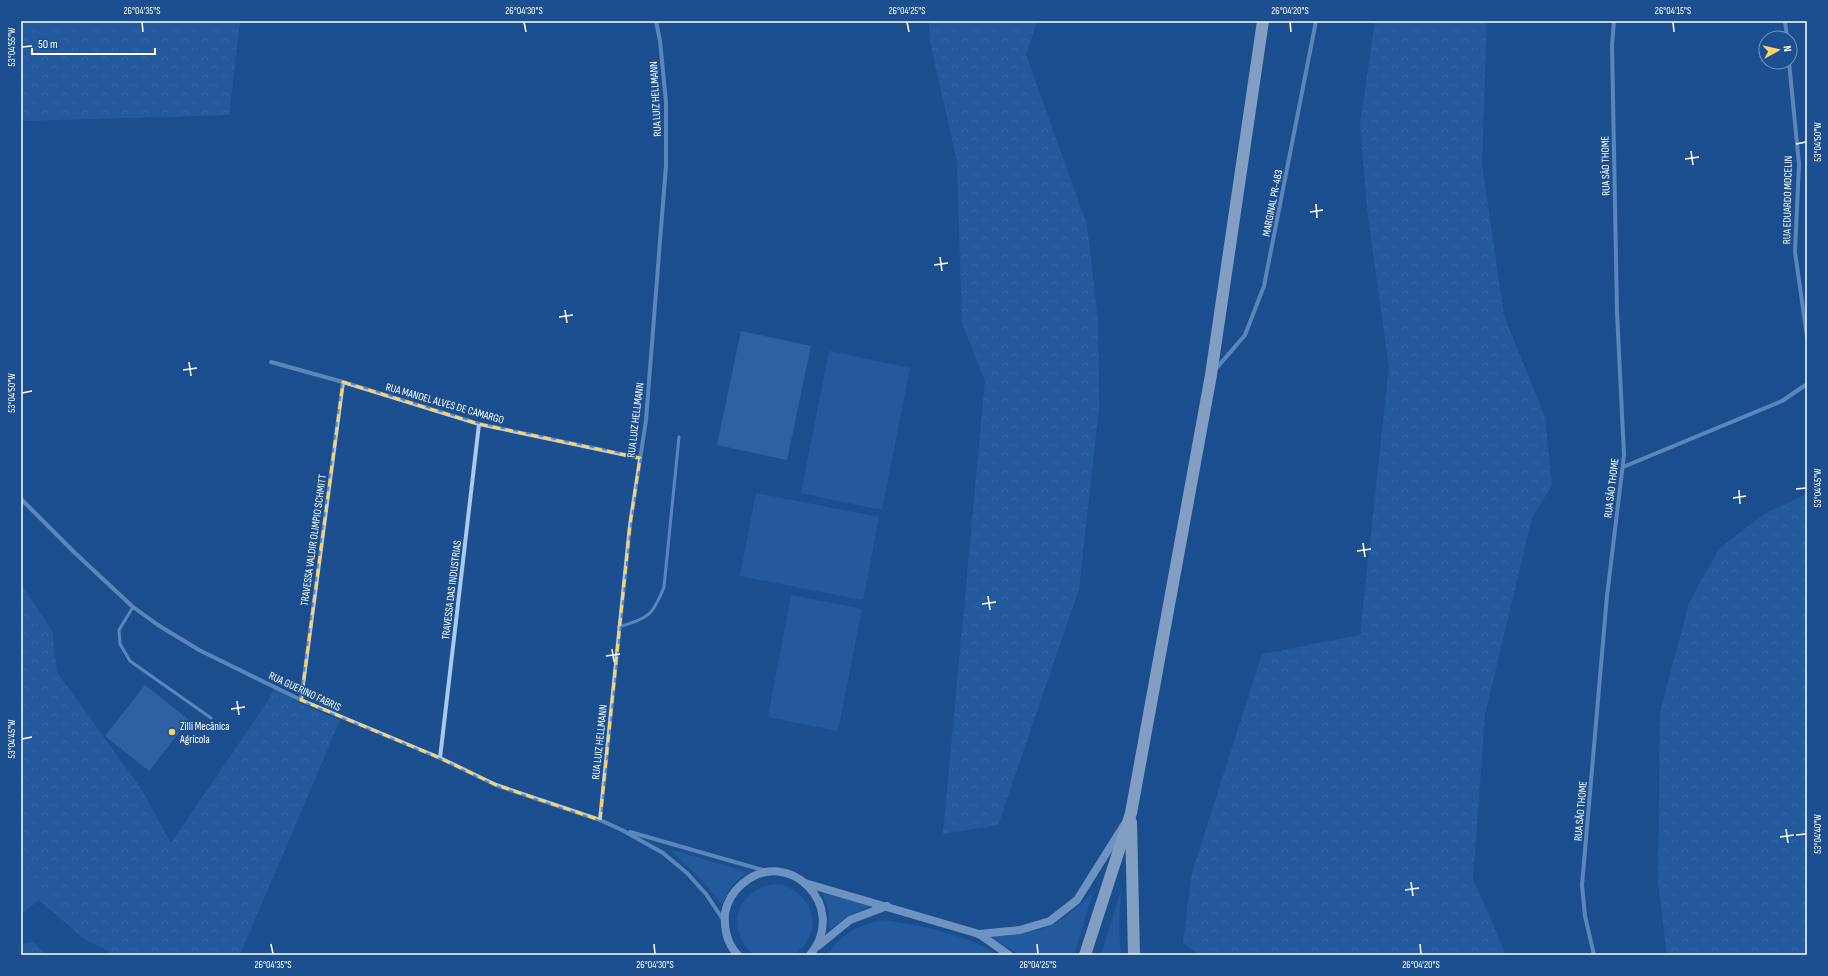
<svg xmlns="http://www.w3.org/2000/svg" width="1828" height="976" font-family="'Sofia Sans Condensed',sans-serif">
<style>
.green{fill:#2e69ad}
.forest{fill:url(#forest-crowns)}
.building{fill:#4478b7}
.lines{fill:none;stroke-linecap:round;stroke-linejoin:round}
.lane{stroke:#a9c9ee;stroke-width:3}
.street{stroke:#a9c9ee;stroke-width:4}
.secondary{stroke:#d6e6fa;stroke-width:8}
.highway{stroke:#fff;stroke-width:12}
.marked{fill:none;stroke:#ffd166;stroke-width:3;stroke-dasharray:8 5;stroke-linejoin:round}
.ticks{fill:none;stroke:#fff;stroke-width:1.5}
.poi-dot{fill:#ffd166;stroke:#1b4f8f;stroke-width:1.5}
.labels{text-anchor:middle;stroke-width:3;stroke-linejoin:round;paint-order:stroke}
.street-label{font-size:11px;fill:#fff;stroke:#1b4f8f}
.poi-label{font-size:11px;fill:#fff;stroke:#1b4f8f;text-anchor:start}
.neatline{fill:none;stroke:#fff;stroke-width:1.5}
.ticks-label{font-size:10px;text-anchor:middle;fill:#fff}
</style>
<defs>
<pattern id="forest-crowns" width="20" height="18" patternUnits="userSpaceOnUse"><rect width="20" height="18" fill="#2e69ad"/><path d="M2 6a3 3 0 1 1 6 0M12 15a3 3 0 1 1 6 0" fill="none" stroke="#4d80b9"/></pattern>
</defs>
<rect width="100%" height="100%" fill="#1b4f8f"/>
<g class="green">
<polygon points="829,351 910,368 882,510 801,493"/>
<polygon points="756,493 879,517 863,600 740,576"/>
<polygon points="791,595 862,609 838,731 768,717"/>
<polygon points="669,849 747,872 731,886 722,904 700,878"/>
<polygon points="21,861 47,894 21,914"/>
<path d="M778 884C815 893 825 932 794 955 784 955 765 958 756 955 752 954 747 948 745 945 725 916 746 886 778 884Z"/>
<polygon points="1121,890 1119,931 1121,955 1101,955"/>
<path d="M1093 892 1074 955H1020L991 937C1040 933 1059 928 1093 892Z"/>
<polygon points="822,893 873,905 848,916 829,930 829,910"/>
<path d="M884 920C922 926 965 934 997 955H828C840 934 860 924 884 920Z"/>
</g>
<g class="forest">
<polygon points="21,21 240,21 229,115 21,121"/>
<polygon points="929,21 1037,21 1026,55 1087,225 1098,321 1099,407 1079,589 998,825 943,834 985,381 962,323 957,161 930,42"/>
<polygon points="1375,21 1487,21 1482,165 1504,316 1545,417 1552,485 1532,518 1485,714 1473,879 1506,955 1201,955 1183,943 1192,873 1262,654 1360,635 1389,367 1367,209 1360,125"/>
<polygon points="1807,494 1807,955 1667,955 1658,882 1660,712 1689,603 1719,549 1764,514"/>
<polygon points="21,584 52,631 57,672 142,790 171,843 268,701 274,688 299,703 340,720 240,955 115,955 83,938 39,900 46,894 21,861"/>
<polygon points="33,942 48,955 21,955 21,944"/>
</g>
<g class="building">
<polygon points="741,331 811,346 787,460 717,445"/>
<polygon points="145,685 189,720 149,771 105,736"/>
</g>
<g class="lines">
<g class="lane">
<polyline points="133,607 119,630 120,644 130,661 211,718"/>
<path d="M619 627C649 617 652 617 664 587L679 437"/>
</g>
<g class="street">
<polyline points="1785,21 1787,38"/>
<polyline points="1789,62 1799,164 1795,252 1807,337"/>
<polyline points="271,362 343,382 479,424 640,458"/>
<polyline points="1215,370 1245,335 1264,286 1316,21"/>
<polyline points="1623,467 1782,401 1807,384"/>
<polyline points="21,499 75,553 133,607 158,625 199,650 301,700 440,758 496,785 600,820 622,830 663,853 687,873 706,894 724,921"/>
<polyline points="301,700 343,382"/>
<polyline points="440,758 479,424"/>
<polyline points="600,820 630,525 646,420 660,241 666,166 666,102 660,41 656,21"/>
<polyline points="630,832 766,871"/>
<polyline points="1594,955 1585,916 1582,885 1607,596 1624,455 1617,312 1612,45 1614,21"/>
</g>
<g class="secondary">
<polyline points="805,883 979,934 1009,955"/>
<polyline points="979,934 1020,930 1050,921 1077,900 1124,825"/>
<polyline points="818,946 850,920 887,906"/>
<path d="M738 955C727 944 724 928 725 913 727 902 734 891 742 884 788 844 850 907 810 955"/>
</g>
<g class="highway">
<polyline points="1131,822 1134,955"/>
<polyline points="1085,955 1131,813 1211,375 1263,21"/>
</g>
</g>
<path d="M0 0H1828V976H0ZM343 382 479 424 640 458 630 525 600 820 496 785 440 758 301 700Z" fill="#1b4f8f" fill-opacity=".55" fill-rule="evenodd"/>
<path class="marked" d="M343 382 479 424 640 458 630 525 600 820 496 785 440 758 301 700Z"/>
<path class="ticks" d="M142 22 143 32M524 22 526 32M907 22 909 32M1290 22 1291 32M1673 22 1674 32M22 47 32 46M1796 144 1806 142M1691 151 1693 165M1685 159 1699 157M1316 204 1317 218M1310 212 1323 210M940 257 942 271M934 265 948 263M565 310 567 323M559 317 573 315M189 362 191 376M183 370 197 368M22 393 32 391M1796 489 1806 488M1739 490 1740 504M1733 498 1746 496M1363 543 1365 557M1357 551 1371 549M988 596 990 610M982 604 996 602M612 649 614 662M606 656 620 654M237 701 239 715M231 709 245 707M22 739 32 737M1786 829 1788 843M1796 835 1806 834M1780 837 1794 835M1411 882 1413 896M1405 890 1419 888M271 944 273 954M654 944 655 954M1037 944 1038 954M1420 944 1421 954"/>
<circle class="poi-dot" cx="172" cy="732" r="4"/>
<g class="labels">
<g class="street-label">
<text transform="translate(655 99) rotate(-93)" y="4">RUA LUIZ HELLMANN</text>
<text transform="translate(1605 166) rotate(-91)" y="4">RUA SÃO THOME</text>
<text transform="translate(1787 200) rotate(-89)" y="4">RUA EDUARDO MOCELIN</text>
<text transform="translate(1272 203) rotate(-79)" y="4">MARGINAL PR-483</text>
<text transform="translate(445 403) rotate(16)" y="4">RUA MANOEL ALVES DE CAMARGO</text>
<text transform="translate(635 420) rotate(-83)" y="4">RUA LUIZ HELLMANN</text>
<text transform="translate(1611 488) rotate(-83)" y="4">RUA SÃO THOME</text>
<text transform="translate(313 540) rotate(-82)" y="4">TRAVESSA VALDIR OLIMPIO SCHMITT</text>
<text transform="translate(451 590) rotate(-83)" y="4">TRAVESSA DAS INDUSTRIAS</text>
<text transform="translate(305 691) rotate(25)" y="4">RUA GUERINO FABRIS</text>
<text transform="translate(599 742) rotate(-84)" y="4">RUA LUIZ HELLMANN</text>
<text transform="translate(1580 811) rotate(-85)" y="4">RUA SÃO THOME</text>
</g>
<g class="poi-label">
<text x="180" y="730">Zilli Mecânica<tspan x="180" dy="13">Agrícola</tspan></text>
</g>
</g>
<rect width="1828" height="976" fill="none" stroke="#1b4f8f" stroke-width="44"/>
<g transform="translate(1778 50) rotate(82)"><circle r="19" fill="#1b4f8f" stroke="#7695bc"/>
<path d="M0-3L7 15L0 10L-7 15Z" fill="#ffd166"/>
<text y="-6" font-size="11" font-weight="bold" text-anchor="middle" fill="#ffffff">N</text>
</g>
<path d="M32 48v6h123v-6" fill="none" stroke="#ffffff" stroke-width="2"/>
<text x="38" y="48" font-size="12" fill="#ffffff" stroke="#1b4f8f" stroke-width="3" paint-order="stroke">50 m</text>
<rect x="22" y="22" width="1784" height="932" class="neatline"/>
<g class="ticks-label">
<text x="142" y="14">26°04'35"S</text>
<text x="524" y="14">26°04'30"S</text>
<text x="907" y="14">26°04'25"S</text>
<text x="1290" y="14">26°04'20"S</text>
<text x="1673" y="14">26°04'15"S</text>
<text transform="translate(11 47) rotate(-90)" y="4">53°04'55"W</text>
<text transform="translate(1817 142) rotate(-90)" y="4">53°04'50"W</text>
<text transform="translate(11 393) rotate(-90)" y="4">53°04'50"W</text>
<text transform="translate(1817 488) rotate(-90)" y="4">53°04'45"W</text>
<text transform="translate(11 739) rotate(-90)" y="4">53°04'45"W</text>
<text transform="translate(1817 834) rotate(-90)" y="4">53°04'40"W</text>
<text x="273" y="968">26°04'35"S</text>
<text x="655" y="968">26°04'30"S</text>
<text x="1038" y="968">26°04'25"S</text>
<text x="1421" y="968">26°04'20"S</text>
</g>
</svg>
